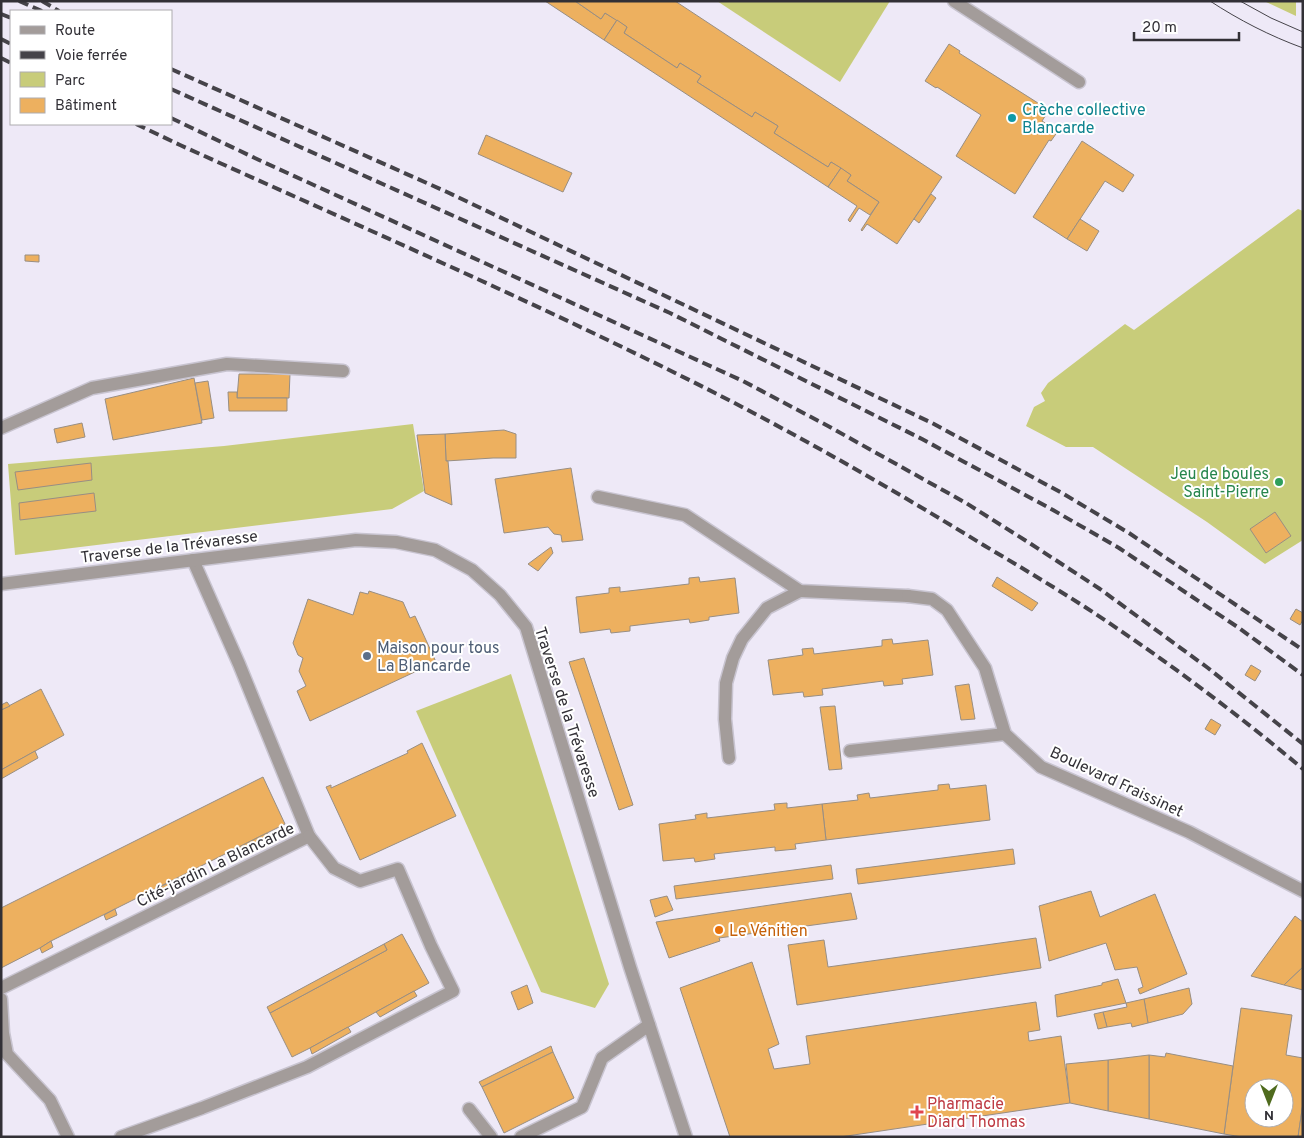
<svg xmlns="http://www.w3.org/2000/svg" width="1304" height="1138" font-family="Overpass,sans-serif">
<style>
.green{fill:#c8cc7a}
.building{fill:#edb05f;stroke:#988e83;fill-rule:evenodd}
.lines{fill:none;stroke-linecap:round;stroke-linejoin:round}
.lane-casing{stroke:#c8c4d0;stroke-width:15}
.street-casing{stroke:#c8c4d0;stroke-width:15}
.lane{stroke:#a39c9a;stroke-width:12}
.street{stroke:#a39c9a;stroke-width:12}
.tram{stroke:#454349;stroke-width:1}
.rail{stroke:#454349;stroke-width:4;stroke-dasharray:10 5;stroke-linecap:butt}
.culture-dot{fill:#0f9aa8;stroke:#fff;stroke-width:2}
.leisure-dot{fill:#2e9e5b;stroke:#fff;stroke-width:2}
.service-dot{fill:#5c6f8a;stroke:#fff;stroke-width:2}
.food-dot{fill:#e8710a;stroke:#fff;stroke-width:2}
.health-dot{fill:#e0444e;stroke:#fff;stroke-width:2}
.labels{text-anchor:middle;stroke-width:4;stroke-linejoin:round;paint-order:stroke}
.culture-label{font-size:16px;fill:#0d838f;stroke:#fff;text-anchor:start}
.leisure-label{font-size:16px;fill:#27864d;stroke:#fff;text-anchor:end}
.street-label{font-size:16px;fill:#323036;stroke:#fff}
.service-label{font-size:16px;fill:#4e5e75;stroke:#fff;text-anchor:start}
.food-label{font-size:16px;fill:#c56008;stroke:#fff;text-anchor:start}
.health-label{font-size:16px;fill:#be3a42;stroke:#fff;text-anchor:start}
</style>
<rect width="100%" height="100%" fill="#eee9f7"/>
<g class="green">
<polygon points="717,1 890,1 840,82"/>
<polygon points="1264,1 1296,1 1296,16"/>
<polygon points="1298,209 1303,211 1303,540 1265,564 1207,522 1093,447 1066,447 1026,426 1034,407 1045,401 1041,393 1048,383 1125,324 1134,330"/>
<polygon points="413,424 424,491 392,509 15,555 8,464 224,446"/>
<polygon points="511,674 609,984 595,1008 541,992 416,711"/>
</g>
<g class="building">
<polygon points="545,1 575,1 601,19 605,13 617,20 604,40"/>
<polygon points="575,1 675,1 942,177 897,244 867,224 862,231 861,230 879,202 847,181 851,175 831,162 828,167 774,133 778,126 755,112 752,117 697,82 701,76 680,63 677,68 624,33 627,27 605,13 601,19"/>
<polygon points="617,20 627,27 624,33 677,68 680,63 701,76 697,82 752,117 755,112 778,126 774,133 828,167 831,162 841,168 828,187 604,40"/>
<polygon points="949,44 960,51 959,53 1049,110 1042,121 1058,131 1051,141 1049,140 1015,194 956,156 981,115 937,87 936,88 925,81"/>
<polygon points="486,135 572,173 563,192 478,154"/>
<polygon points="1082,141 1134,175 1123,192 1105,181 1067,239 1033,217"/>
<polygon points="841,168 851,175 847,181 879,202 870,215 859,208 850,222 848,220 857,206 828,187"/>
<polygon points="931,194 936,198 919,223 914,219"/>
<polygon points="1080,219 1099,231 1087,251 1067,239"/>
<polygon points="25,255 39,255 39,262 25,261"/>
<polygon points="239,374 290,374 289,398 237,398"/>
<polygon points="194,378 202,423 113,440 105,399"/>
<polygon points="208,381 214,418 202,420 195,383"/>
<polygon points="228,392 237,392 237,398 287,398 287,411 229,411"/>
<polygon points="82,423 85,437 57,443 54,429"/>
<polygon points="504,430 516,434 516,458 493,458 446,461 445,434"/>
<polygon points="445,434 446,461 448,461 452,505 425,493 417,435"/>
<polygon points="91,463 92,480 18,490 15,472"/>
<polygon points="571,468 583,540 562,542 561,535 554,534 548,527 504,533 495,479"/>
<polygon points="94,493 96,511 20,520 19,503"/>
<polygon points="1275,512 1291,536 1266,553 1250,529"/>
<polygon points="551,547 553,553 538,571 528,564"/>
<polygon points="699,577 700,582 735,578 739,613 709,617 709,620 690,623 689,619 630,626 630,631 611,633 610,629 580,633 576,597 609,593 609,588 620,587 620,592 689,584 689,578"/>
<polygon points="997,577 1038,603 1032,611 992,586"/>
<polygon points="369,591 403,602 410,618 415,616 436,662 310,721 297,691 306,686 299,671 303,658 298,655 293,643 308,599 353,615 360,592 368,594"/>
<polygon points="1296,609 1303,613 1303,620 1300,625 1290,619"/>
<polygon points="892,639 893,644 928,640 933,675 902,679 903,684 884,686 883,681 822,689 823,695 804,697 803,692 773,695 768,660 803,655 802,649 813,648 814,654 882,646 882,640"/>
<polygon points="584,658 633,805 619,810 569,662"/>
<polygon points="1251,665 1261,671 1255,681 1245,675"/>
<polygon points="969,684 975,719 961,720 955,686"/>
<polygon points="41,689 64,735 1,770 1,710"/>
<polygon points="7,702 10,706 1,710 1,705"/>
<polygon points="835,706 842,769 829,770 820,707"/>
<polygon points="1211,719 1221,725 1215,735 1205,729"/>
<polygon points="422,743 456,816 360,860 326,787 331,785 331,788 408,753 407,751"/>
<polygon points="35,751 38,758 1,779 1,770"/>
<polygon points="263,777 285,824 51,941 40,948 1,968 1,908"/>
<polygon points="949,784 950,789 986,785 990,820 826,840 822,804 858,800 857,795 869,793 870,798 938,790 938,785"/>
<polygon points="787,803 787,808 822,804 826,840 795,844 796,849 775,851 775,847 714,854 715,859 695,862 694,858 663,861 659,824 696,819 695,815 707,813 707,818 775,810 774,804"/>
<polygon points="267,833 269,838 230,858 227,853"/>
<polygon points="1013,849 1015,864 858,884 856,869"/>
<polygon points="831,865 833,879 676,899 674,886"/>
<polygon points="199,868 201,873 162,893 160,887"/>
<polygon points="1091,891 1100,917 1155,894 1187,974 1140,994 1138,989 1143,987 1137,967 1115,970 1106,943 1049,961 1039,906"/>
<polygon points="851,893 857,919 719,938 720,941 669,958 656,922"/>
<polygon points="667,896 673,910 655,917 650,900"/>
<polygon points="115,909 117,915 106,920 104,915"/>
<polygon points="1295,916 1303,922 1303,967 1284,985 1251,976"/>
<polygon points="402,934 429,983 310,1048 292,1057 270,1013 387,950 384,944"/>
<polygon points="1036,938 1041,968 797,1005 788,945 824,940 828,967"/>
<polygon points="51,941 53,947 42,953 40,948"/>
<polygon points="384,944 387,950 270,1013 267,1007"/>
<polygon points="752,962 779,1044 768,1049 774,1069 810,1064 806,1036 1036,1002 1040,1030 1028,1032 1029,1041 1061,1036 1070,1103 840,1137 730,1137 680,988"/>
<polygon points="1303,967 1303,990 1284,985"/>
<polygon points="1118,979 1126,1003 1057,1017 1055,995 1102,985 1102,983"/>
<polygon points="527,985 533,1003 518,1010 511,992"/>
<polygon points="1189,988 1192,1004 1183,1014 1148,1023 1144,999"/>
<polygon points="414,991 417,996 380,1017 376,1012"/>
<polygon points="1144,999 1148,1023 1132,1027 1131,1023 1107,1027 1103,1012 1127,1007 1126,1003"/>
<path d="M1241 1008 1292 1015 1286 1055 1303 1058V1103L1298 1137H1242L1224 1134ZM1254 1088H1284V1118H1254Z"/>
<polygon points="1103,1012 1107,1027 1098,1029 1094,1014"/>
<polygon points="348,1027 351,1032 312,1054 310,1048"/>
<polygon points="551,1046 553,1052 482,1087 479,1082"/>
<polygon points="553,1052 574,1098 504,1133 482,1087"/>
<polygon points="1166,1053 1233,1066 1224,1134 1149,1119 1149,1055 1165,1057"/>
<polygon points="1149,1055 1149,1119 1108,1111 1108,1060"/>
<polygon points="1108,1060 1108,1111 1070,1103 1066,1064"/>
<polygon points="1303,1103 1303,1137 1298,1137"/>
</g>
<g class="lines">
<defs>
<g id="lane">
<polyline points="954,1 1079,82"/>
<polyline points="1,428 92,388 227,364 343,371"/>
<polyline points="598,497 685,515 800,591 908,596"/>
<polyline points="850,751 1005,734"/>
<polyline points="729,758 725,719 726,683 733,658 742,639 767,608 800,591"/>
<polyline points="1,988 309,836 239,664 193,560"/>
<polyline points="1,999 3,1033 7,1054 50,1100 68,1137"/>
<polyline points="469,1109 491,1137"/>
<polyline points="121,1137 202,1108 307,1067 453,991 431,946 398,869 360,881 334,868 309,836"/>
<polyline points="521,1137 582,1107 602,1058 649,1025"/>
</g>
<g id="street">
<polyline points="1,584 356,540 396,542 435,550 472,570 500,595 526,627 630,967 686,1137"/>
<polyline points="908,596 932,599 947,610 985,668 1005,734 1041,767 1189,832 1303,891"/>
</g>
</defs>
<use href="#lane" class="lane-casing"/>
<use href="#street" class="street-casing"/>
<use href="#lane" class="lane"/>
<use href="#street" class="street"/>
<g class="tram">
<path d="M1210 1C1239 20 1270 36 1303 48"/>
<polyline points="1240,1 1271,18 1303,32"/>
</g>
<g class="rail">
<polyline points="19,1 42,11"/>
<polyline points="42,1 59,11"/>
<polyline points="1,14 11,18"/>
<polyline points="1,39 11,44"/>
<polyline points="1,58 11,63"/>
<polyline points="171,69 447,192 932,423 1062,493 1129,533 1303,650"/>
<polyline points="171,89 670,313 922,439 1053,510 1119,548 1239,628 1303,675"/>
<polyline points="171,118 259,160 743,381 828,426 966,503 1031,544 1100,589 1208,668 1303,744"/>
<path d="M136 124 180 145C359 226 540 304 715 393 807 440 897 492 985 546 1019 566 1052 586 1085 607 1160 656 1234 711 1303 769"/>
</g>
</g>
<circle class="culture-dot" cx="1012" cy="118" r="5"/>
<circle class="leisure-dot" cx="1279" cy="482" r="5"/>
<circle class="service-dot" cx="367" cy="656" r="5"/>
<circle class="food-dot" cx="719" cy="930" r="5"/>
<path class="health-dot" d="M914.5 1104.5h5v5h5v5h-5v5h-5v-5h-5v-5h5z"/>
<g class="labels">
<g class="culture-label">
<text x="1022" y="115">Crèche collective<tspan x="1022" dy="18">Blancarde</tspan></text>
</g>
<g class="leisure-label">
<text x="1269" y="479">Jeu de boules<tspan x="1269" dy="18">Saint-Pierre</tspan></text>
</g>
<g class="street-label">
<text transform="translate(169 546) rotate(-7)" y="6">Traverse de la Trévaresse</text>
<text transform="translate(568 712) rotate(72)" y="6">Traverse de la Trévaresse</text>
<text transform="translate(1117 781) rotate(25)" y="6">Boulevard Fraissinet</text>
<text transform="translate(215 864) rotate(-26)" y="6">Cité-jardin La Blancarde</text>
</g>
<g class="service-label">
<text x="377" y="653">Maison pour tous<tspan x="377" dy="18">La Blancarde</tspan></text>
</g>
<g class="food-label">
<text x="729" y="936">Le Vénitien</text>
</g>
<g class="health-label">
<text x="927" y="1109">Pharmacie<tspan x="927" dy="18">Diard Thomas</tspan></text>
</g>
</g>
<rect width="1304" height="1138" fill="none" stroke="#323036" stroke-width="5"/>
<rect x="10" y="10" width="162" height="115" fill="#ffffff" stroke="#adacaf"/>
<rect x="20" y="26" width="25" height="8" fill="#a39c9a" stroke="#adacaf"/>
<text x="55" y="35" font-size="15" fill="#323036">Route</text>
<rect x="20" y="51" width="25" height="8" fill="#454349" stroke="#adacaf"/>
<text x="55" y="60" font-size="15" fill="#323036">Voie ferrée</text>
<rect x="20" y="72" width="25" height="15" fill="#c8cc7a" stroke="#adacaf"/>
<text x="55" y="85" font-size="15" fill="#323036">Parc</text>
<rect x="20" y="98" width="25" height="15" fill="#edb05f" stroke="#adacaf"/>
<text x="55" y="110" font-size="15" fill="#323036">Bâtiment</text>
<g transform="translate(1269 1103) rotate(180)"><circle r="24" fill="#ffffff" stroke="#adacaf"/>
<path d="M0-4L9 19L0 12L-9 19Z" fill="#4f6b1e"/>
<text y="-8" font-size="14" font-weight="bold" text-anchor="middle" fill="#323036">N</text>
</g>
<path d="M1134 32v8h105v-8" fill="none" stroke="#323036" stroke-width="2.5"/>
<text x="1142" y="32" font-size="15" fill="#323036" stroke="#ffffff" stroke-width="4" paint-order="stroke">20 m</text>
</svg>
